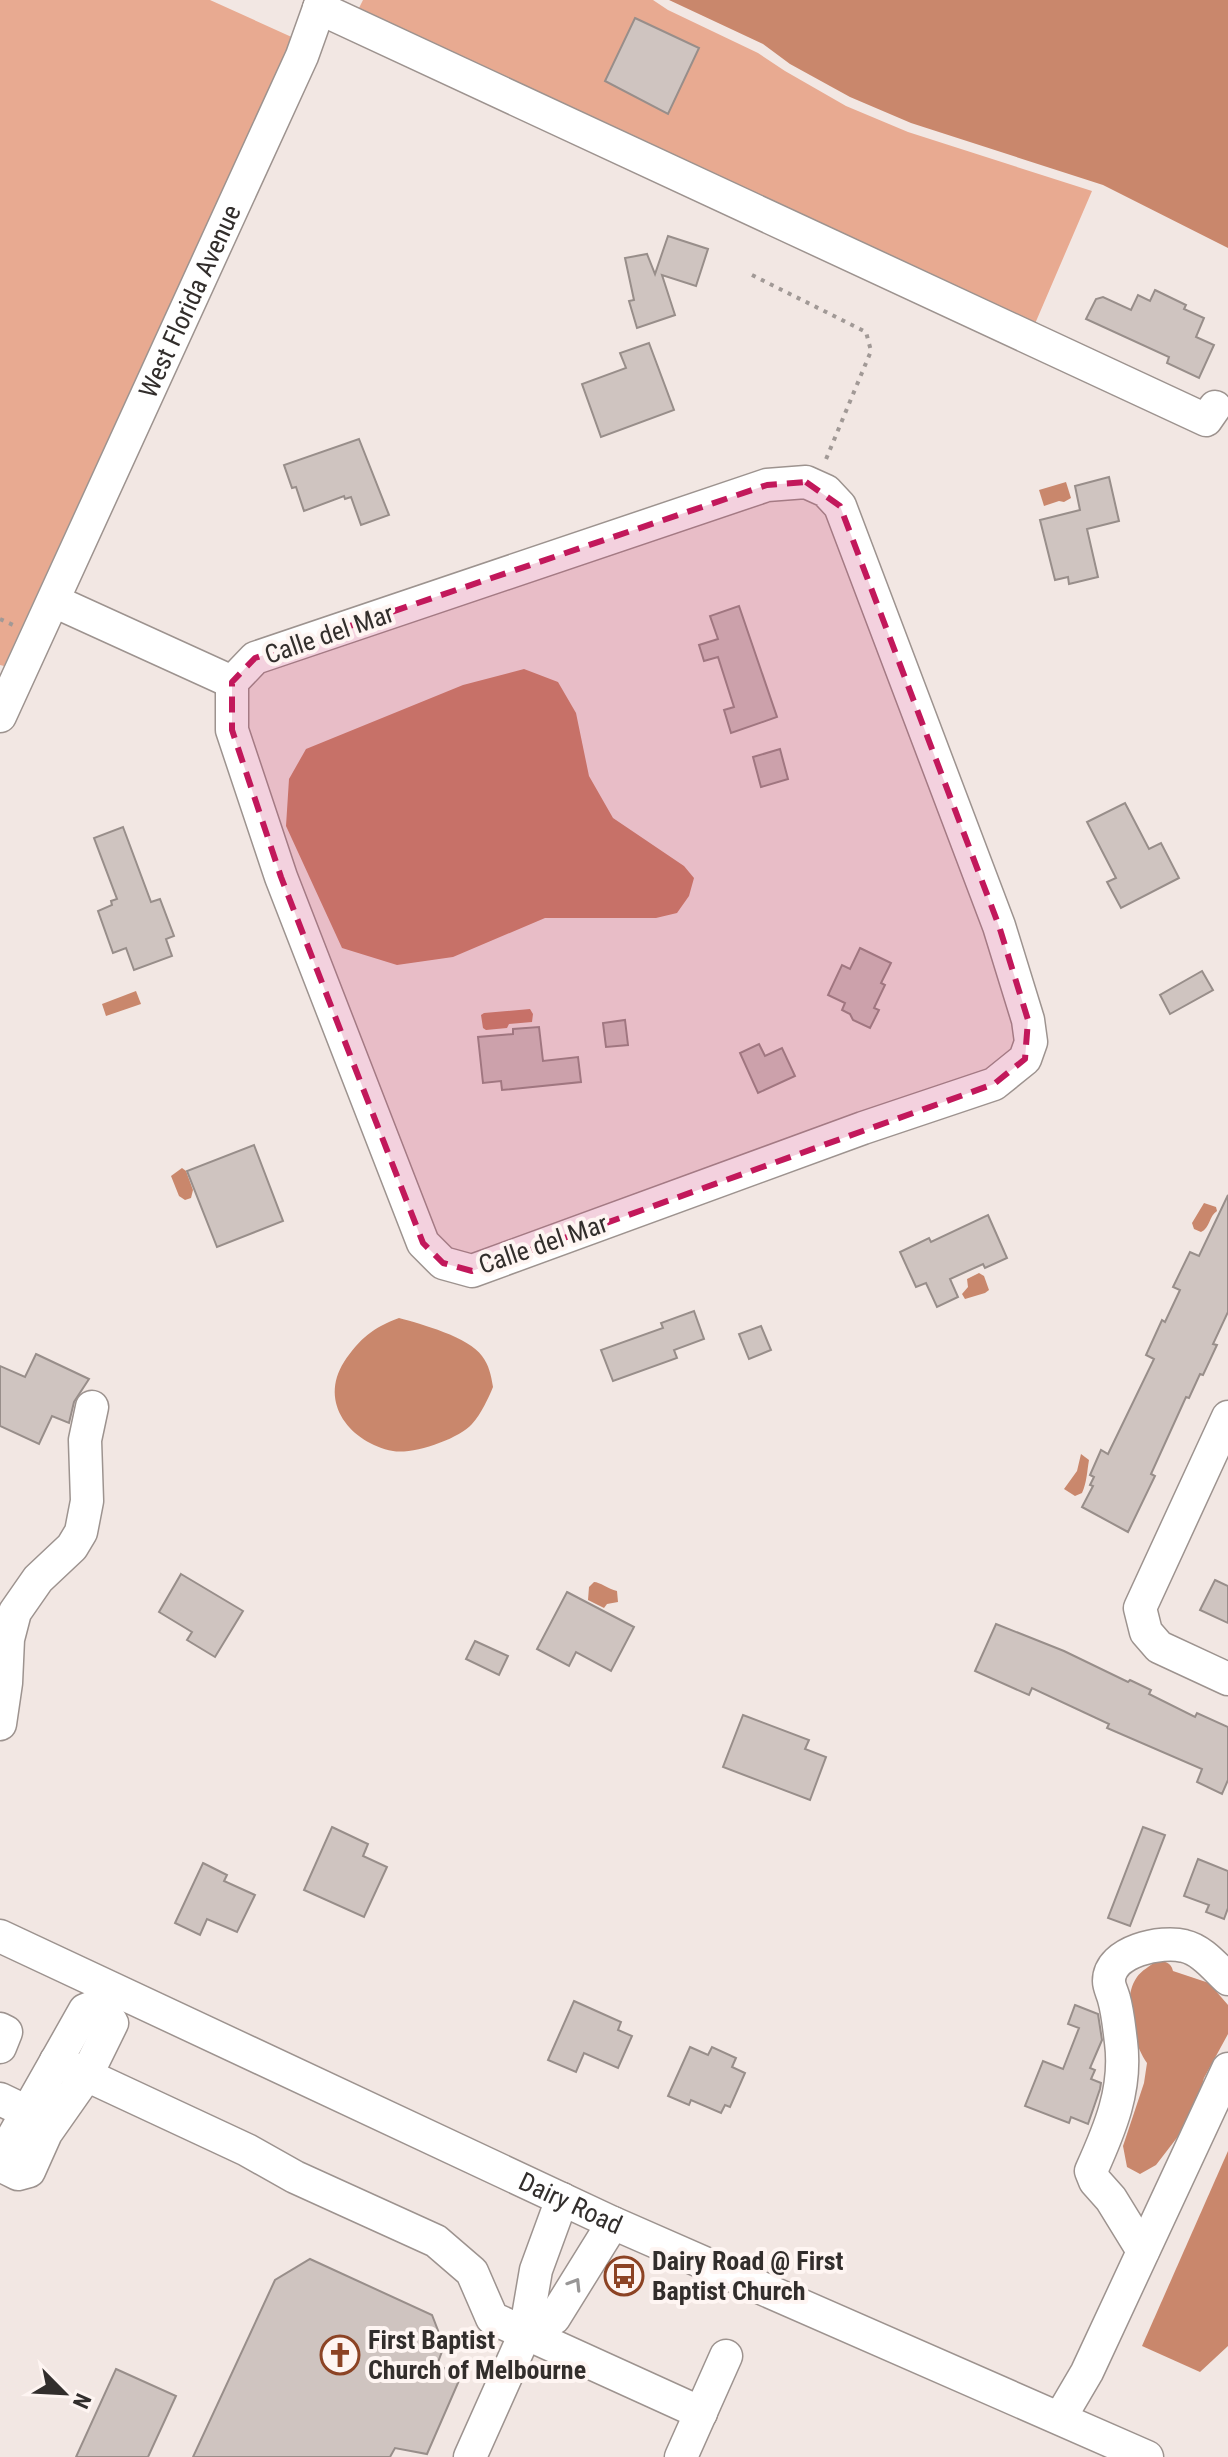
<svg xmlns="http://www.w3.org/2000/svg" width="1228" height="2457" font-family="'Roboto Condensed',sans-serif">
<style>
.green{fill:#e8aa91}
.water{fill:#c9876c}
.building{fill:#cfc4c0;stroke:#988e8a;stroke-width:2}
.lines{fill:none;stroke-linecap:round;stroke-linejoin:round}
.minor-casing{stroke:#9d938f;stroke-width:35}
.path{stroke:#a19996;stroke-width:4;stroke-dasharray:4 6;stroke-linecap:butt}
.minor{stroke:#fff;stroke-width:32}
.oneway{stroke:#989696}
.marked{fill:#c2185b;fill-opacity:0.2;stroke:#c2185b;stroke-width:6;stroke-dasharray:16 10;stroke-linejoin:round}
.labels{text-anchor:middle;stroke-width:8;stroke-linejoin:round;paint-order:stroke}
.street-label{font-size:26px;fill:#322e2c;stroke:#fef5f2}
.poi-label{font-size:26px;font-weight:bold;fill:#322e2c;stroke:#fef5f2;text-anchor:start}
</style>
<rect width="100%" height="100%" fill="#f2e7e3"/>
<g class="green">
<polygon points="0,0 210,0 296,39 169,306 4,666 0,665"/>
<polygon points="363,0 653,0 668,10 758,53 785,71 846,106 908,132 1092,191 1031,333 352,22"/>
</g>
<g class="water">
<polygon points="669,0 1228,0 1228,248 1103,185 911,123 850,97 790,64 763,44"/>
<polygon points="1066,482 1071,498 1064,502 1059,501 1044,506 1039,490"/>
<polygon points="524,669 558,682 576,713 589,776 613,818 684,866 694,878 689,896 677,913 656,918 545,918 453,957 397,965 342,948 286,826 289,779 306,749 463,685"/>
<polygon points="136,991 141,1004 106,1016 102,1004"/>
<polygon points="530,1009 533,1014 532,1022 509,1024 507,1028 486,1030 483,1028 481,1015 484,1013"/>
<polygon points="182,1168 186,1171 193,1190 191,1198 185,1200 179,1196 171,1176"/>
<path d="M1204 1203 1216 1207 1217 1211C1209 1216 1210 1228 1201 1232L1194 1229 1192 1223Z"/>
<polygon points="979,1273 984,1276 989,1290 985,1293 965,1299 962,1294 968,1287 967,1279"/>
<path d="M399 1318C421 1324 469 1337 482 1356 489 1365 491 1375 493 1387 488 1399 481 1414 472 1424 459 1439 412 1455 393 1451 351 1443 318 1403 344 1362 359 1339 374 1327 399 1318Z"/>
<path d="M1081 1454 1089 1460C1087 1471 1087 1482 1082 1493L1075 1496 1064 1489 1077 1471Z"/>
<path d="M594 1582C600 1582 608 1589 617 1591L618 1602 607 1604 604 1608 588 1600 589 1587Z"/>
<path d="M1156 1961C1165 1961 1171 1962 1173 1971L1209 1983 1228 2005V2034L1204 2078 1196 2107 1186 2126 1156 2165 1140 2174 1127 2167 1123 2146 1144 2083 1147 2063C1133 2043 1121 1999 1137 1977 1141 1971 1150 1966 1156 1961Z"/>
<polygon points="1228,2151 1228,2346 1200,2372 1142,2346"/>
</g>
<g class="building">
<polygon points="635,18 699,48 668,114 605,81"/>
<polygon points="668,236 708,249 696,286 662,275 675,315 637,328 629,301 634,300 625,258 647,254 655,274"/>
<polygon points="1155,290 1186,305 1184,309 1204,318 1196,337 1214,345 1199,378 1167,363 1169,357 1086,319 1096,299 1103,297 1131,310 1138,295 1150,301"/>
<polygon points="649,343 674,410 601,437 582,384 626,368 620,353"/>
<polygon points="359,439 389,515 361,525 351,497 345,499 344,496 304,511 296,487 292,488 284,465"/>
<polygon points="1109,477 1119,521 1087,529 1098,577 1069,584 1068,577 1055,580 1040,520 1080,510 1075,486"/>
<polygon points="739,606 777,717 731,733 724,710 734,707 718,657 704,661 699,645 718,639 710,616"/>
<polygon points="780,749 788,779 761,787 753,757"/>
<polygon points="1125,803 1149,849 1161,843 1179,878 1121,908 1107,882 1116,878 1087,822"/>
<polygon points="123,827 151,902 160,899 174,936 166,939 172,956 134,970 126,948 113,953 98,911 112,905 111,901 117,899 94,838"/>
<polygon points="860,948 891,963 881,983 885,985 874,1008 879,1010 870,1028 853,1020 850,1014 842,1010 845,1003 828,995 842,965 850,969"/>
<polygon points="1202,971 1213,990 1170,1014 1160,995"/>
<polygon points="625,1020 628,1045 606,1047 603,1023"/>
<polygon points="539,1027 543,1061 578,1057 581,1082 502,1090 501,1081 483,1083 478,1037 513,1034 513,1029"/>
<polygon points="759,1044 765,1056 782,1048 795,1076 758,1093 740,1053"/>
<polygon points="254,1145 283,1221 217,1247 187,1171"/>
<polygon points="1228,1195 1228,1312 1213,1344 1217,1345 1203,1375 1200,1374 1189,1398 1186,1397 1151,1474 1155,1476 1128,1532 1082,1507 1093,1486 1090,1485 1094,1477 1090,1475 1101,1450 1108,1454 1154,1359 1146,1355 1162,1320 1165,1322 1180,1290 1173,1287 1190,1252 1199,1256"/>
<polygon points="988,1215 1007,1258 985,1268 983,1264 950,1279 958,1297 937,1307 926,1283 916,1287 900,1252 929,1238 931,1242"/>
<polygon points="694,1311 704,1339 674,1350 677,1358 613,1381 601,1350 663,1328 661,1323"/>
<polygon points="761,1326 771,1350 749,1359 739,1334"/>
<polygon points="36,1354 89,1379 74,1402 69,1423 52,1416 39,1444 0,1426 0,1366 25,1377"/>
<polygon points="181,1574 243,1611 215,1657 187,1640 192,1632 159,1612"/>
<polygon points="1215,1580 1228,1586 1228,1623 1200,1610"/>
<polygon points="567,1592 634,1627 611,1671 576,1652 569,1666 537,1649"/>
<polygon points="996,1624 1064,1651 1128,1682 1130,1680 1151,1690 1149,1694 1195,1717 1197,1713 1228,1727 1228,1780 1222,1794 1197,1782 1202,1769 1107,1728 1109,1724 1032,1688 1029,1695 975,1671"/>
<polygon points="475,1641 508,1656 499,1675 466,1659"/>
<polygon points="743,1715 809,1740 805,1749 826,1757 810,1800 723,1767"/>
<polygon points="332,1827 368,1844 363,1856 387,1867 364,1917 304,1890"/>
<polygon points="1143,1827 1165,1835 1130,1926 1108,1918"/>
<polygon points="1198,1859 1228,1871 1228,1908 1224,1919 1206,1912 1209,1905 1184,1896"/>
<polygon points="203,1863 227,1875 224,1881 255,1895 237,1932 207,1919 200,1935 175,1923"/>
<polygon points="574,2001 621,2022 618,2030 632,2036 618,2068 584,2053 576,2072 548,2060"/>
<polygon points="1075,2005 1098,2014 1102,2040 1090,2068 1095,2070 1091,2079 1101,2083 1100,2089 1088,2124 1071,2117 1069,2123 1025,2106 1043,2061 1063,2069 1079,2028 1068,2024"/>
<polygon points="690,2047 708,2055 712,2047 736,2058 732,2067 745,2073 730,2107 725,2105 721,2113 691,2100 689,2105 668,2096"/>
<polygon points="310,2259 432,2315 444,2346 437,2365 461,2376 427,2454 395,2448 390,2457 193,2457 275,2280"/>
<polygon points="116,2369 176,2396 148,2457 76,2457"/>
</g>
<g class="lines">
<defs>
<g id="minor">
<polyline points="319,8 1206,420 1215,407"/>
<polygon points="806,482 826,491 840,506 999,926 1028,1020 1031,1042 1025,1059 994,1084 863,1128 472,1271 443,1263 423,1243 281,877 232,730 232,682 255,658 767,485"/>
<polyline points="54,601 232,682"/>
<path id="s1" d="M0 716 302 56 322 0"/>
<polyline points="1228,1417 1140,1608 1146,1632 1159,1647 1228,1679"/>
<polyline points="0,1724 6,1683 8,1639 15,1612 38,1579 72,1547 81,1532 87,1501 85,1440 92,1407"/>
<path id="s2" d="M0 1936 613 2223 1147 2457"/>
<polyline points="0,2029 6,2032 0,2047"/>
<polyline points="56,2061 247,2150 295,2177 436,2241 472,2272 492,2318 701,2413"/>
<polyline points="0,2099 46,2121"/>
<polyline points="0,2160 85,2010 100,2004 111,1989"/>
<polyline points="0,2165 18,2174 29,2171 46,2133 86,2076 112,2023 100,2004"/>
<path d="M1143 2251 1111 2199 1095 2181 1091 2171C1110 2129 1127 2089 1121 2042 1119 2027 1118 2013 1114 1999 1113 1994 1109 1987 1109 1981 1109 1951 1162 1940 1184 1946 1202 1950 1215 1967 1228 1979"/>
<polyline points="525,2334 554,2318 613,2223"/>
<polyline points="1060,2418 1087,2372 1228,2069"/>
<polyline points="470,2457 525,2334 536,2270 562,2199"/>
<polyline points="681,2457 726,2356"/>
</g>
</defs>
<use href="#minor" class="minor-casing"/>
<g class="path">
<polyline points="752,275 866,332 871,351 824,464"/>
<polyline points="0,619 13,625"/>
</g>
<use href="#minor" class="minor"/>
</g>
<defs><path id="oneway-chevron" d="M-2-3.5L2.5 0L-2 3.5" fill="none" stroke-width="1.6" stroke-linecap="round" stroke-linejoin="round" transform="scale(2)"/></defs>
<use class="oneway" href="#oneway-chevron" transform="translate(575 2284) rotate(-58)"/>
<path class="marked" d="M806 482 840 506 999 926 1028 1020 1025 1059 994 1084 472 1271 443 1263 423 1243 281 877 232 730V682L255 658 767 485Z"/>
<defs>
<symbol id="bus-ring" viewBox="-11 -11 22 22"><circle r="9.5" fill="#fef5f2" stroke="#8c4324" stroke-width="1.5"/><path d="M-5-6H5V4H4V6H2V4H-2V6H-4V4H-5ZM-3.5-4V0h7V-4ZM-3.5 1.2v1.5H-2V1.2ZM2 1.2v1.5H3.5V1.2Z" fill="#8c4324"/></symbol>
<symbol id="church-ring" viewBox="-11 -11 22 22"><circle r="9.5" fill="#fef5f2" stroke="#8c4324" stroke-width="1.5"/><path d="M-1.2-6h2.4v3.5h3.3v2.4h-3.3V6h-2.4V-.1h-3.3v-2.4h3.3Z" fill="#8c4324"/></symbol>
</defs>
<g fill-rule="evenodd">
<use href="#bus-ring" x="602" y="2254" width="44" height="44"/>
<use href="#church-ring" x="318" y="2333" width="44" height="44"/>
</g>
<g class="labels">
<g class="street-label">
<text dy="9" stroke="none"><textPath href="#s1" startOffset="456">West Florida Avenue</textPath></text>
<text transform="translate(329 634) rotate(-19)" y="9">Calle del Mar</text>
<text transform="translate(543 1244) rotate(-19)" y="9">Calle del Mar</text>
<text dy="9" stroke="none"><textPath href="#s2" startOffset="630">Dairy Road</textPath></text>
</g>
<g class="poi-label">
<text x="652" y="2270">Dairy Road @ First<tspan x="652" dy="30">Baptist Church</tspan></text>
<text x="368" y="2349">First Baptist<tspan x="368" dy="30">Church of Melbourne</tspan></text>
</g>
</g>
<g transform="translate(64 2393) rotate(114)" stroke="#fef5f2" stroke-width="6" paint-order="stroke">
<path d="M0-6L14 30L0 20L-14 30Z" fill="#322e2c"/>
<text y="-12" font-size="22" font-weight="bold" text-anchor="middle" fill="#322e2c">N</text>
</g>
</svg>
